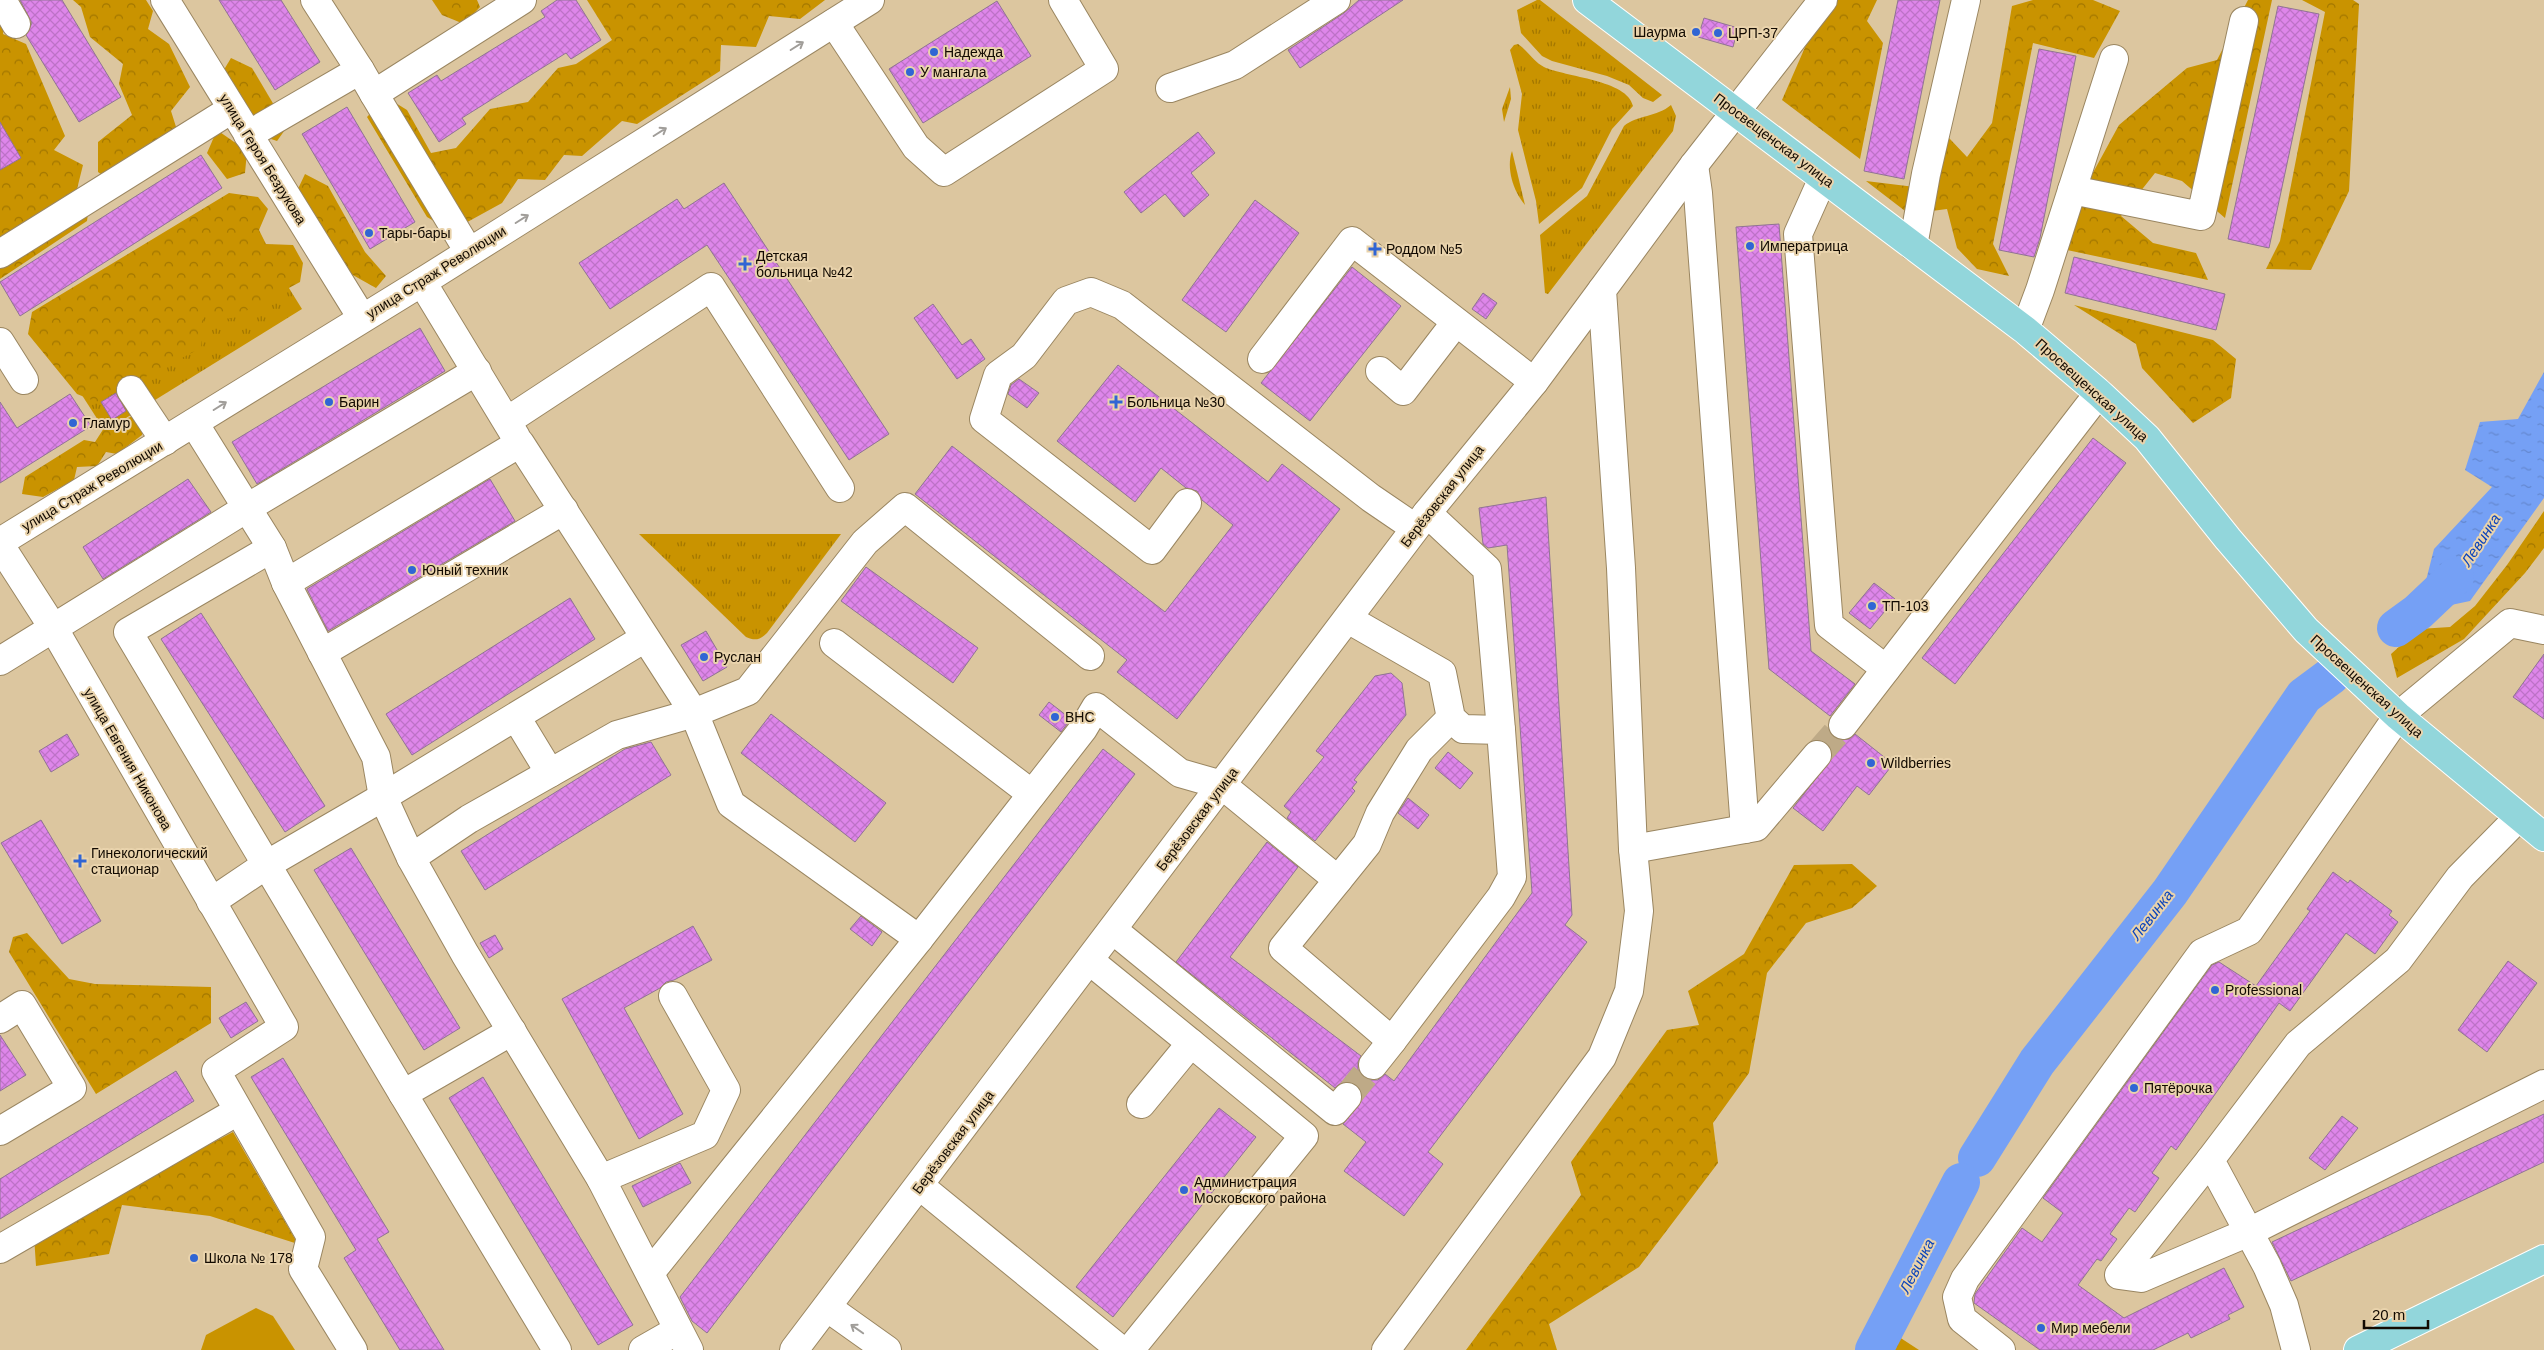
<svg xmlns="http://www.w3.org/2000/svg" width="2544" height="1350" font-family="Arial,sans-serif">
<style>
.grass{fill:url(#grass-tufts)}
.forest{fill:url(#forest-crowns)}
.pitch{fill:#c99300}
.water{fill:url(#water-ripples)}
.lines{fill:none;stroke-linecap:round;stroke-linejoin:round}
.river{stroke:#75a0f5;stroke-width:38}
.building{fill:url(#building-cross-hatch);stroke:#907493}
.minor-tunnel{stroke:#beaa87;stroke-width:28;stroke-dasharray:28 14;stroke-linecap:butt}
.minor-casing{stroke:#9a8661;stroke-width:30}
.major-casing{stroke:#fff;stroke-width:30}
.minor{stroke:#fff;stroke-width:28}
.major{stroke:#92d6db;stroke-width:28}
.oneway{stroke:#a09d99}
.poi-dot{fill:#3065d4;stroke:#e9d3ac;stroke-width:2}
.labels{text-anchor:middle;stroke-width:4;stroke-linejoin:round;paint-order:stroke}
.poi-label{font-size:14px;fill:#120a01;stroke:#e9d3ac;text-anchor:start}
.street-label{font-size:14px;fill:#120a01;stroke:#e9d3ac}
.water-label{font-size:15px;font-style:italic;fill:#0a43bb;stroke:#e9d3ac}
</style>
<defs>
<pattern id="grass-tufts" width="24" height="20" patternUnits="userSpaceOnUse" patternTransform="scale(1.25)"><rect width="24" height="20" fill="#c99300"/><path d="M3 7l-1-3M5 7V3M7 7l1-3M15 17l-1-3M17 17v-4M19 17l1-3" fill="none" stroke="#a27600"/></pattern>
<pattern id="forest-crowns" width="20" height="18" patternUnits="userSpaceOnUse" patternTransform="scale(1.25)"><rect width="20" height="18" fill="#c99300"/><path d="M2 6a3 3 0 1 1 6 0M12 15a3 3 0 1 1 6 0" fill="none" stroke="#a27600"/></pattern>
<pattern id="water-ripples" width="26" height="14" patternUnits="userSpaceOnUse" patternTransform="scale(1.25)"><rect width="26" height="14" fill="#75a0f5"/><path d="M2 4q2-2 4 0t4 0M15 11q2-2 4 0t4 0" fill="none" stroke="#6488d0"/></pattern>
<pattern id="building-cross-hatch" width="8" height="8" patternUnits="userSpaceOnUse" patternTransform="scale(1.25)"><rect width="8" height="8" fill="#de86ea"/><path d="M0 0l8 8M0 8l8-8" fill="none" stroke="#bd72c7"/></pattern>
</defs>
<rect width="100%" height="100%" fill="#dcc69f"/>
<g class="grass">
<polygon points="1537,0 1540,0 1662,95 1653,102 1643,98 1629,85 1607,76 1552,61 1542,56 1521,33 1517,10"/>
<path d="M1518 44C1528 51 1534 62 1544 67 1565 77 1628 80 1633 106L1612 129 1582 188 1539 224 1536 201 1518 130 1522 94 1510 50 1514 45Z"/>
<polygon points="1510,87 1511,99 1504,122 1502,109"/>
<path d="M1671 105 1676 116 1673 131 1548 294 1545 293 1540 235 1587 196 1624 126C1637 115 1657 117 1671 105Z"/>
<path d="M1512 151 1525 205C1513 191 1506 168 1512 151Z"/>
<polygon points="231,195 302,309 105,431 33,319"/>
<path d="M639 534H841L767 633C760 640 755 641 746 637Z"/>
</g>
<g class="forest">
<polygon points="0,0 7,0 3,34 26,44 65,136 54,150 83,165 77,189 89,206 87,221 0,279"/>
<polygon points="73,0 146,0 153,11 148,29 169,44 190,87 171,111 183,149 125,192 98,172 98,142 132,115 119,84 123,64 90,37 81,7"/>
<polygon points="432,0 477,0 480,7 464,24 442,15"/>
<polygon points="587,0 825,0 800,19 769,16 756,47 721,45 720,71 637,124 622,121 582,156 564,155 545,180 518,179 502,203 451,231 427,217 367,117 386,97 407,110 431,153 456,148 490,109 528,102 558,68 576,64 612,40"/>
<polygon points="1833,0 1877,0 1867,21 1883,43 1860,159 1782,100 1813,29"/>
<polygon points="2033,0 2093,0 2120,11 2094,58 2033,43 1993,244 2009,276 1977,269 1957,248 1947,209 1909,214 1866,181 1915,187 1933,121 1967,157 1992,123 2012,6"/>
<polygon points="2248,0 2272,0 2225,218 2182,181 2155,173 2121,216 2153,243 2196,253 2208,280 2067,250 2077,202 2119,125 2187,68 2217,60"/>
<polygon points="2302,0 2353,0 2359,4 2349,191 2311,270 2266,269 2280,241 2325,12"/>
<polygon points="231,58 252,68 287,127 277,141 259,135 222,73"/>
<polygon points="217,130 247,151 245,173 227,179 207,153"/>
<polygon points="305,174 328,186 365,252 386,276 376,288 342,269 297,191"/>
<polygon points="229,193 258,197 268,209 259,230 266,244 293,245 303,263 300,282 231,319 204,315 201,348 97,402 77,394 28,334 32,312"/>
<polygon points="2074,305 2213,340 2236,359 2231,398 2193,423 2142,368 2136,344"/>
<polygon points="135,415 144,421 142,435 117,454 106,452 97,466 77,467 74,480 43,497 22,494 25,477 84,440 95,442 104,428"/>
<polygon points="2544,511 2544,548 2525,573 2464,639 2397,678 2391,654 2419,629 2450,627 2475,606 2507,565"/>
<polygon points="1852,864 1877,886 1852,908 1806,923 1767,973 1749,1073 1713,1123 1718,1163 1639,1267 1549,1324 1557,1350 1466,1350 1581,1195 1571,1162 1667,1030 1699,1025 1688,991 1744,954 1794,865"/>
<polygon points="27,933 69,979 95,984 211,987 211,1023 96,1094 9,952 13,937"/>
<polygon points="233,1132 298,1244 210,1216 122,1205 109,1254 36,1266 34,1236"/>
<polygon points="1893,1333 1919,1350 1884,1350"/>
</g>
<polygon class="pitch" points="256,1308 273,1316 295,1350 201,1350 206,1335"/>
<polygon class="water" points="2544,372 2544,498 2470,601 2418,612 2434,549 2492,487 2465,470 2480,422 2518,419"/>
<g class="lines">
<g class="river">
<polyline points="2396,628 2418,612 2455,577"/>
<polyline points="1977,1158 2037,1062 2170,892 2304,696 2331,676"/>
<polyline points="1874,1350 1961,1182"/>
</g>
</g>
<g class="building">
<polygon points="20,0 62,0 121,97 79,122 26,35 32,23"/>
<polygon points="219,0 281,0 320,62 275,90"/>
<polygon points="557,0 576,0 601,40 571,59 566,53 462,118 466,124 439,142 408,93 437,75 441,81 545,17 541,11"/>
<polygon points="1359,0 1403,0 1300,68 1288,50 1344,13"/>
<polygon points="1898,0 1940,0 1904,179 1864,171"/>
<polygon points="997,1 1031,56 923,123 889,69"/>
<polygon points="2278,6 2319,14 2269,248 2228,239"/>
<polygon points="1704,18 1738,28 1733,47 1698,37"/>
<polygon points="2039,49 2076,56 2040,238 2034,257 1999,250"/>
<polygon points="347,107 415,222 370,249 302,134"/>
<polygon points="0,122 21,158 0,170"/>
<polygon points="1198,132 1215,153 1191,173 1209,195 1184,217 1165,194 1141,213 1124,192"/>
<polygon points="201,155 222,188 20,316 0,282"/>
<polygon points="724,183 889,434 849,460 707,245 610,309 579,263 677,199 684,209"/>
<polygon points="1255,200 1299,233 1226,332 1182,300"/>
<polygon points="1779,224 1811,651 1855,684 1830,716 1769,669 1736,227"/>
<polygon points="2074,257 2225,294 2216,330 2065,293"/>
<polygon points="1352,267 1401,306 1310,421 1261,383"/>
<polygon points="1483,293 1497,303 1486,319 1472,309"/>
<polygon points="933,304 962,345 971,339 985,359 957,379 914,318"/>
<polygon points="420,328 445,371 257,484 232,442"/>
<polygon points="1118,365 1268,482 1282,464 1340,509 1177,719 1117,672 1127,660 915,494 952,446 1165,612 1233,525 1202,500 1197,491 1186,488 1161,468 1135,502 1057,441"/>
<polygon points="1019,379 1039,393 1027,408 1008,394 1011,385"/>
<polygon points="116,393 126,411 112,420 101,402"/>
<polygon points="70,394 91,426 0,483 0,402 17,428"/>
<polygon points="2093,438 2126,463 1955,684 1922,658"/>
<polygon points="188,479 211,512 103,579 83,547"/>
<polygon points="490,479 515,521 328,631 307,589"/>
<polygon points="1546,497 1572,915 1565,925 1587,942 1428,1152 1443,1164 1404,1216 1344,1171 1366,1142 1343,1124 1362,1100 1362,1092 1358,1086 1350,1082 1342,1082 1335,1088 1176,962 1267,842 1298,867 1230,957 1361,1056 1358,1062 1358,1070 1364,1078 1370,1080 1378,1080 1385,1074 1394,1081 1532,893 1507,545 1488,548 1483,544 1479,508"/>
<polygon points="866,567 978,648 953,683 841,601"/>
<polygon points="1874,583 1895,599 1870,629 1849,613"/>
<polygon points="570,598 595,639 412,755 386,714"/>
<polygon points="201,613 325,806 285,832 161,639"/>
<polygon points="706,631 727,667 703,681 681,645"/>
<polygon points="2544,654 2544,719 2513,697"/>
<polygon points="1391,673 1402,683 1406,715 1354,780 1357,782 1352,788 1355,791 1315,841 1287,818 1291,812 1284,806 1324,757 1316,751 1375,676"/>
<polygon points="1049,702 1071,719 1061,732 1039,715"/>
<polygon points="771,714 886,803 855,842 741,753"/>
<polygon points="1829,731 1834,738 1841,740 1849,739 1855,734 1893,764 1869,795 1857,786 1823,831 1793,808 1832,758 1831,749 1822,740"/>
<polygon points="67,734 79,755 51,772 39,751"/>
<polygon points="651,742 671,775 485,890 461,851 625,749"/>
<polygon points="1103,749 1135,774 707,1333 692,1321 680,1297"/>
<polygon points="1448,752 1473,773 1460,789 1435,768"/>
<polygon points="1408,798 1429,815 1418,829 1398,813"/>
<polygon points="41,820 101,921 62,944 1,843"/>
<polygon points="351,848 460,1028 424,1050 314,870"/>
<polygon points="2333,872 2348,883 2350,880 2392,911 2389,915 2398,922 2375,954 2346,933 2290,1011 2279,1003 2176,1150 2171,1146 2152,1173 2159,1178 2135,1212 2129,1208 2110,1234 2117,1239 2101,1261 2097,1259 2078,1285 2124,1318 2224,1268 2244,1307 2228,1315 2230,1319 2191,1338 2188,1333 2153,1350 2040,1350 1974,1303 1975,1294 2022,1228 2042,1242 2063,1213 2043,1198 2212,965 2219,962 2256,986 2310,911 2307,909"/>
<polygon points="861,916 882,932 872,946 850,929"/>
<polygon points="693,926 712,960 674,980 666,982 660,988 624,1008 683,1114 639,1139 562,999"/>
<polygon points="495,935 503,949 489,958 480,943"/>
<polygon points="2508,961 2537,983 2487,1052 2458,1030"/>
<polygon points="246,1002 258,1021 231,1038 219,1018"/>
<polygon points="0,1035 26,1075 0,1091"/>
<polygon points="283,1058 389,1232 377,1239 444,1350 400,1350 344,1258 356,1250 251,1077"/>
<polygon points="176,1071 194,1101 0,1219 0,1179"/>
<polygon points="483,1077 633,1325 598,1345 449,1098"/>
<polygon points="1219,1108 1256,1137 1113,1317 1076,1287"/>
<polygon points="2544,1114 2544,1162 2291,1281 2272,1242"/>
<polygon points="2342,1116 2358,1128 2325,1170 2309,1158"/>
<polygon points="680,1163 691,1183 643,1207 632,1186"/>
</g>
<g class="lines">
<g class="minor-tunnel">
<polyline points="1817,755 1843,725"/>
<polyline points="1347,1097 1373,1065"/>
</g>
<defs>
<g id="minor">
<polyline points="2,0 16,24"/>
<polyline points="165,0 362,318"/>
<polyline points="834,23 916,147 944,172 1104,69 1063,0"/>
<polyline points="360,70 374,94 522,0"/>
<polyline points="1170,88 1235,65 1336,0"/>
<polyline points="374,94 469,252"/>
<polyline points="248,135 360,70 315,0"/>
<polyline points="1694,165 1698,193 1745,829"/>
<polyline points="1823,178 1798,234 1829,625 1886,669"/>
<polyline points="2072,190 2201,216 2244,21"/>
<polyline points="1913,246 1926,174 1966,0"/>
<polyline points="0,254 232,109"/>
<polyline points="422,282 516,437"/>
<polyline points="2025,330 2040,290 2114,59"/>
<polyline points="0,342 24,380"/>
<polyline points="1262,359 1352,241 1534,382"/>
<polyline points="1380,371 1403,391 1456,322"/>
<polyline points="131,390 165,441"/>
<polyline points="507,421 711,287 840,488"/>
<polyline points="194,423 272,548 286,583 376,757 383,797 411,858 465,954 601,1179 689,1350"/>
<polyline points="1187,503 1152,550 984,419 998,375 1024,356 1066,301 1091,292 1122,305 1371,498 1415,528"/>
<polyline points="1427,513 1487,569 1501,730"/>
<polyline points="0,542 422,282 870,0"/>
<polyline points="0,545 54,629 284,1027 216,1071 311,1237 303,1269 353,1350"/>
<polyline points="272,548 128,632 403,1094"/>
<polyline points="286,583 520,443 694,713 617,735 469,819 411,858"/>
<polyline points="834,643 1032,794"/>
<polyline points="322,653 564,510"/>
<polyline points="0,661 247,508 477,371"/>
<polyline points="516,717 550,773"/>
<polyline points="1843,725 2099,393"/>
<polyline points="1633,849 1756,827 1817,755"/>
<polyline points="1338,880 1367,844 1380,813 1419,750 1451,718"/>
<polyline points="211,902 266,865 383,797 645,638"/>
<polyline points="1113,930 1335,1111 1347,1097"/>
<polyline points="919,939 731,804 694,713 748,691 865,542 905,507 1090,656"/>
<polyline points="1090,961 1191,1043 1141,1104"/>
<polyline points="0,1019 22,1005 72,1088 0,1131"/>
<polyline points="512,1031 403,1094 557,1350"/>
<polyline points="1373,1065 1392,1041"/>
<polyline points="2210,1160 2119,1275 2141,1278 2249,1232 2544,1084"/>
<polyline points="601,1179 705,1135 726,1090 673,996"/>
<polyline points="920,1186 1121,1350"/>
<polyline points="0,1249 238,1111"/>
<polyline points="650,1273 919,939 1083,729 1096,707 1180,773 1222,785 1338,880 1283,948 1392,1041 1501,897 1512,877 1501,730 1463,729 1451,718 1442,673 1348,619"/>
<polyline points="828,1308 887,1350"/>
<polyline points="643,1350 678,1330"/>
<polyline points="794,1350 1427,513 1534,382 1602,290"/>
<polyline points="1130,1350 1304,1136 1191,1043"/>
<polyline points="1386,1350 1602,1057 1629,991 1639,911 1633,849 1621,568 1602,290 1694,165 1823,0"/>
<polyline points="2001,1350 1962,1319 1957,1297 1965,1279 2202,953 2249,931 2398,716 2510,623 2544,630"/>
<polyline points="2296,1350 2284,1305 2267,1266 2210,1160 2298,1044 2398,960 2460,877 2519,817"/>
</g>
<g id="major">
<polyline points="1587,0 2025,330 2099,393 2147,438 2228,539 2306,630 2398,716 2544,837"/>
<polyline points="2358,1350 2544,1259"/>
</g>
</defs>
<use href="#minor" class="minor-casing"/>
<use href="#major" class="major-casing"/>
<use href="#minor" class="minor"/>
<use href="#major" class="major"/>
</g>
<defs><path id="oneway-shaft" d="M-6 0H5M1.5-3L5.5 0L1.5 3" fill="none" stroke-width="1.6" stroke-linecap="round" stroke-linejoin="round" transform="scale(1.25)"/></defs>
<g class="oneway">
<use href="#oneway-shaft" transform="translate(797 46) rotate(-32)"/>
<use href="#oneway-shaft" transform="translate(660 132) rotate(-32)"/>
<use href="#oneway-shaft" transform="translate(522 219) rotate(-32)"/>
<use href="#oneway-shaft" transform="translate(220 406) rotate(-32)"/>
<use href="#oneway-shaft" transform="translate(857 1329) rotate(-145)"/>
</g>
<g class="poi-dot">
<circle cx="1696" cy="32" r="5"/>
<circle cx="1718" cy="33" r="5"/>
<circle cx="934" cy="52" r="5"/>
<circle cx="910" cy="72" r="5"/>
<circle cx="369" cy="233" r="5"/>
<circle cx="1750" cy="246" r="5"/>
<path d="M1372.5 241.5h5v5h5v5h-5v5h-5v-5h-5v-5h5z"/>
<path d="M742.5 256.5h5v5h5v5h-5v5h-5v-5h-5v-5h5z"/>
<circle cx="329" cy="402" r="5"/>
<path d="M1113.5 394.5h5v5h5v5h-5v5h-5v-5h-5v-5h5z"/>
<circle cx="73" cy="423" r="5"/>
<circle cx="412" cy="570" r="5"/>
<circle cx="1872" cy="606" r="5"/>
<circle cx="704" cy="657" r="5"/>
<circle cx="1055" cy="717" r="5"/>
<circle cx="1871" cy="763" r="5"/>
<path d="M77.5 853.5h5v5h5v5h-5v5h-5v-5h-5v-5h5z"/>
<circle cx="2215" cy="990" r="5"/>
<circle cx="2134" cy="1088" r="5"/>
<circle cx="1184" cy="1190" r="5"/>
<circle cx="194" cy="1258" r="5"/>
<circle cx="2041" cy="1328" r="5"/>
</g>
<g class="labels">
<g class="poi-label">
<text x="1686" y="37" text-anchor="end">Шаурма</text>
<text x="1728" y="38">ЦРП-37</text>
<text x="944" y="57">Надежда</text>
<text x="920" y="77">У мангала</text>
<text x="379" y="238">Тары-бары</text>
<text x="1760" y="251">Императрица</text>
<text x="1386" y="254">Роддом №5</text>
<text x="756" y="261">Детская<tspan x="756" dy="16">больница №42</tspan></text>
<text x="339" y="407">Барин</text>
<text x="1127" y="407">Больница №30</text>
<text x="83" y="428">Гламур</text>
<text x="422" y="575">Юный техник</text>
<text x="1882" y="611">ТП-103</text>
<text x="714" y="662">Руслан</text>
<text x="1065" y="722">ВНС</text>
<text x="1881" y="768">Wildberries</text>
<text x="91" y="858">Гинекологический<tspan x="91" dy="16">стационар</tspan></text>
<text x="2225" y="995">Professional</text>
<text x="2144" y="1093">Пятёрочка</text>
<text x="1194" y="1187">Администрация<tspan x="1194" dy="16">Московского района</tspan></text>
<text x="204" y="1263">Школа № 178</text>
<text x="2051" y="1333">Мир мебели</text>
</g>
<g class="street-label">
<text transform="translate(1774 140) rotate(37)" y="5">Просвещенская улица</text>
<text transform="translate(263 159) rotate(58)" y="5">улица Героя Безрукова</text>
<text transform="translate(436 272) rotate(-32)" y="5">улица Страж Революции</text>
<text transform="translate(2092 390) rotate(42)" y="5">Просвещенская улица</text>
<text transform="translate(92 486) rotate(-31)" y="5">улица Страж Революции</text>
<text transform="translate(1442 496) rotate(-52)" y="5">Берёзовская улица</text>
<text transform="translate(2367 686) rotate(42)" y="5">Просвещенская улица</text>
<text transform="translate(128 759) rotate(60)" y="5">улица Евгения Никонова</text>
<text transform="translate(1197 819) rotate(-53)" y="5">Берёзовская улица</text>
<text transform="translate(953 1142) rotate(-53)" y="5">Берёзовская улица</text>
</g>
<g class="water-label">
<text transform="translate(2481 540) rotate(-57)" y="5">Левинка</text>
<text transform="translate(2152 915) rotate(-52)" y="5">Левинка</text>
<text transform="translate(1917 1266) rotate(-63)" y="5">Левинка</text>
</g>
</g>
<path d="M2364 1320v8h64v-8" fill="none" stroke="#120a01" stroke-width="2.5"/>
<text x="2372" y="1320" font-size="15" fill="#120a01" stroke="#e9d3ac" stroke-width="4" paint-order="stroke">20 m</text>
</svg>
